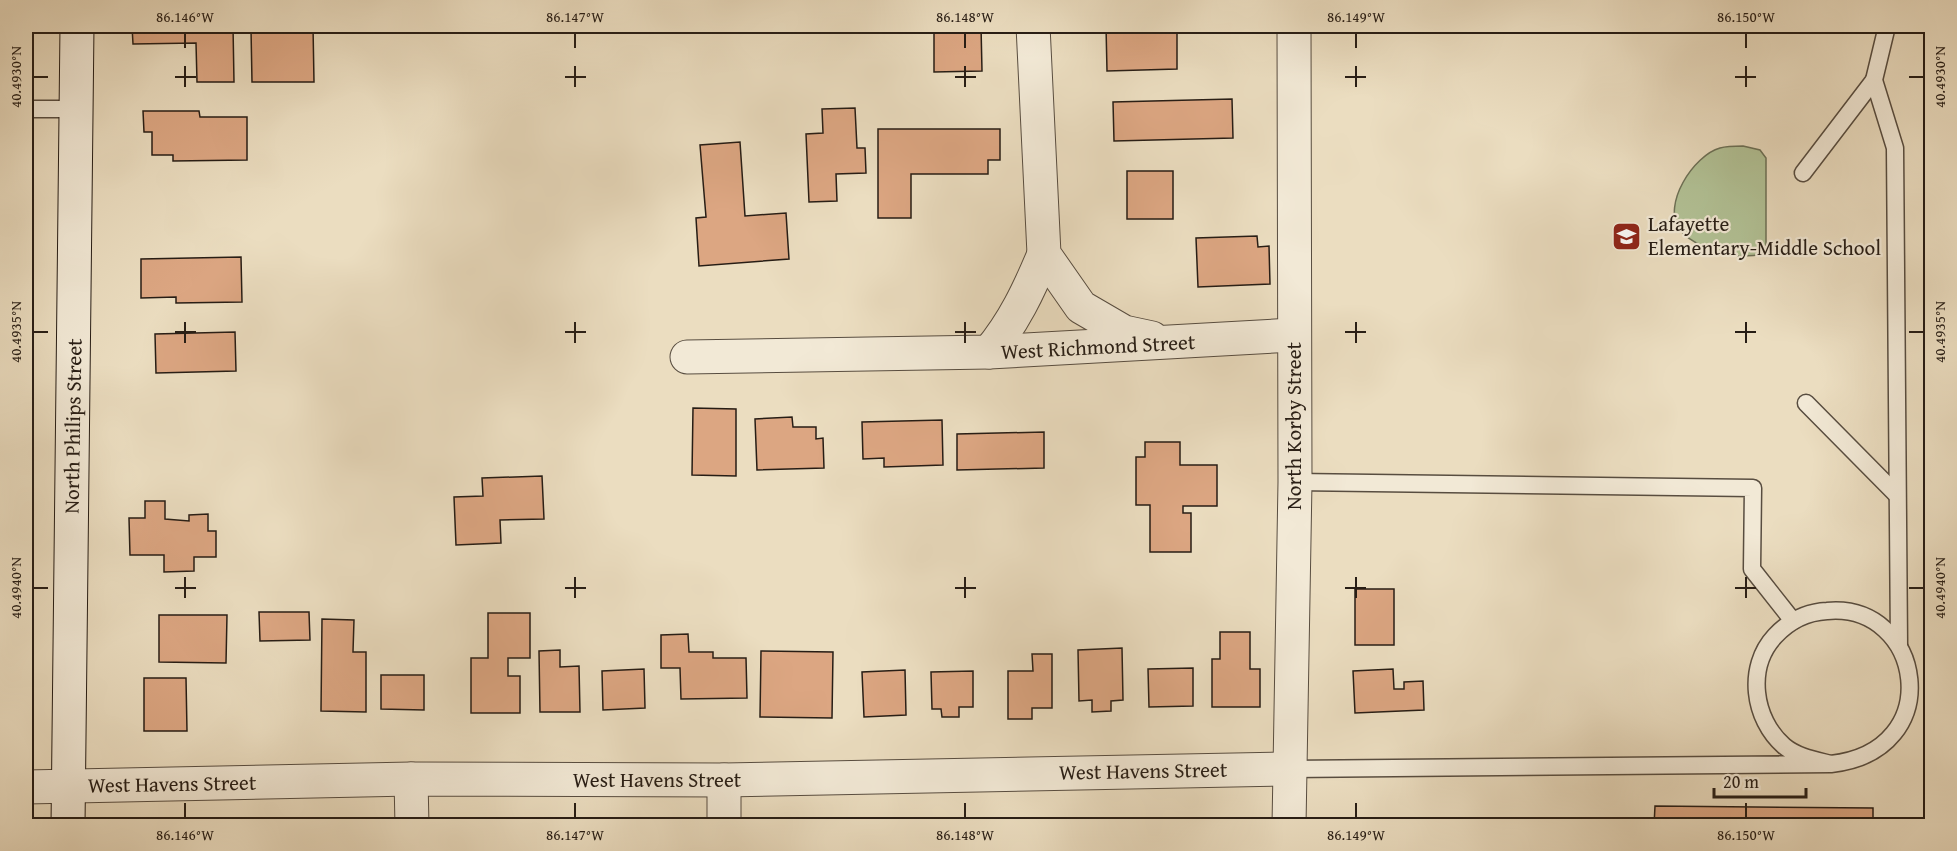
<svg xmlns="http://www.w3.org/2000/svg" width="1957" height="851" font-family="'Gentium Book Plus',serif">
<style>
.green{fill:#b2c296;stroke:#6c7056;stroke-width:1.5}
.building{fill:#dca682;stroke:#271d15;stroke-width:1.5}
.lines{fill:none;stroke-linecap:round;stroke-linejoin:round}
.lane-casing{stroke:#584d40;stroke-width:19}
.street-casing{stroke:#584d40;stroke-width:35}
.secondary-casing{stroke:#271d15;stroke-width:35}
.lane{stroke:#f2e9d6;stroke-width:16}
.street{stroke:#f2e9d6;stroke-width:33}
.secondary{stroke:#f2e9d6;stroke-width:33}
.ticks{fill:none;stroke:#271d15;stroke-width:2}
.labels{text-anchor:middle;stroke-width:4.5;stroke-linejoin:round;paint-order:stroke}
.poi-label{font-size:21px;fill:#271d15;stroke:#f2e9d6;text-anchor:start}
.street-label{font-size:21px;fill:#271d15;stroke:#f2e9d6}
.neatline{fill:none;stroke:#271d15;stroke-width:2}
.ticks-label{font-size:15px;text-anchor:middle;fill:#271d15}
</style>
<rect width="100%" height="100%" fill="#ebddc0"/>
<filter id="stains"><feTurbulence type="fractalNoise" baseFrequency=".00333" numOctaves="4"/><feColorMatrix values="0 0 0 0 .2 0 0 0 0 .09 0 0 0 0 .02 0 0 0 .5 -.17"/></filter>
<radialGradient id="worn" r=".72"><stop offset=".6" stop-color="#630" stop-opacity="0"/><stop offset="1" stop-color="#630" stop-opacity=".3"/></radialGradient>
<path class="green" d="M1743 146 1760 150 1766 158V254C1756 255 1744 257 1733 256 1718 254 1690 243 1680 230 1661 205 1694 155 1720 148 1727 146 1736 146 1743 146Z"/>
<g class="building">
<polygon points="132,26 233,26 234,82 197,82 196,43 133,44"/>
<polygon points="258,26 313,26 314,82 252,82 251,29 258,29"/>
<polygon points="934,26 981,26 982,71 934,72"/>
<polygon points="1106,26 1177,26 1177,69 1107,71"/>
<polygon points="1232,99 1233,138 1114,141 1113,102"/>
<polygon points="855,108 857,148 865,148 866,173 836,174 837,201 809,202 806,134 823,133 822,109"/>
<polygon points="143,111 199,111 200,117 247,117 247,160 173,161 173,155 152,155 152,132 144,132"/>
<polygon points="878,129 1000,129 1000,160 988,160 988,174 911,174 911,218 878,218"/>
<polygon points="740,142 745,216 786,213 789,259 699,266 696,218 706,217 700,145"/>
<rect x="1127" y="171" width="46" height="48"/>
<polygon points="1257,236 1258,247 1269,246 1270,284 1198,287 1196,238"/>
<polygon points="241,257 242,302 176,303 176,297 141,298 141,259"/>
<rect x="26" y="305" width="4" height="34"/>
<polygon points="235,332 236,371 156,373 155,334"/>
<rect x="26" y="402" width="5" height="43"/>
<polygon points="693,408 736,409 736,476 692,475"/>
<polygon points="792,417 793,427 816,427 816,439 823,438 824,468 757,470 755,419"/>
<polygon points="942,420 943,465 884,467 884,458 863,459 862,422"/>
<polygon points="1044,432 1044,468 957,470 957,434"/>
<polygon points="1145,442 1180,442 1180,465 1217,465 1217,506 1183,506 1183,513 1191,513 1191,552 1150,552 1150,505 1136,505 1136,457 1145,457"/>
<polygon points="542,476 544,519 500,520 501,543 456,545 454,497 483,496 482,478"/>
<polygon points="145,501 165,501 165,519 189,521 189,515 208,514 208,531 216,531 216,557 194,557 194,571 164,572 164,555 130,555 129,518 145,518"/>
<rect x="1355" y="589" width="39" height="56"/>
<polygon points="259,612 309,612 310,640 260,641"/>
<polygon points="488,613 530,613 530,658 508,658 508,676 520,676 520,713 471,713 471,658 488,658"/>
<polygon points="159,615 227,615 226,663 159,662"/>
<polygon points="322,619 354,620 353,652 366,652 366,712 321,711"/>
<polygon points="1220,632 1250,632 1250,669 1260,669 1260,707 1212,707 1212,659 1220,659"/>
<polygon points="688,634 689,652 713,652 713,658 746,658 747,698 681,699 680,668 661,668 661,635"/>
<polygon points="1122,648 1123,700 1111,701 1111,711 1092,712 1092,700 1079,701 1078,650"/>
<polygon points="560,650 560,667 579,666 580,712 540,712 539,651"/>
<polygon points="761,651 833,652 832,718 760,717"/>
<polygon points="1032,654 1052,654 1052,708 1032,708 1032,719 1008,719 1008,671 1033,671"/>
<polygon points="1193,668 1193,706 1149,707 1148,669"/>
<polygon points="644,669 645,708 603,710 602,671"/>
<polygon points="1393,669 1394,689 1404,689 1404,682 1423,681 1424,710 1355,713 1353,671"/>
<polygon points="905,670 906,715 864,717 862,672"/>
<polygon points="973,671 973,707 959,707 959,717 942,717 941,709 932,709 931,672"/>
<polygon points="381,675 424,675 424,710 381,709"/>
<polygon points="144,678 186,678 187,731 144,731"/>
<polygon points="1655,806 1873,808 1873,826 1654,826"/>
</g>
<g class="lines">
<defs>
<g id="lane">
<polyline points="1887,26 1874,80 1895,148 1899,645"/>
<polyline points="26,109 77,109"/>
<polyline points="1803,173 1874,80"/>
<polyline points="1806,403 1897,495"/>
<polyline points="1295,482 1753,488 1752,569 1793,621"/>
<path d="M1289 769 1831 764C1949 751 1923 602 1827 611 1807 612 1789 621 1775 636 1746 667 1753 719 1784 746 1797 757 1815 760 1831 764"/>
</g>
<g id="street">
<polyline points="1033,26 1044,254 1081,307 1124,332 1152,338"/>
<path d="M989 352C1014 322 1029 290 1044 254"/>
<polyline points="687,357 989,352 1293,335"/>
<polyline points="411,779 412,826"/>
<polyline points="724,780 724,826"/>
<polyline points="26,787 411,779 724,780 1289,769"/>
<polyline points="1289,826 1295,482 1294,26"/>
</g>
<polyline id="secondary" points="68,826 77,26"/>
</defs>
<use href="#lane" class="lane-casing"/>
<use href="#street" class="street-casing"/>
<use href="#secondary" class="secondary-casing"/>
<use href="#lane" class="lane"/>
<use href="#street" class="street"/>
<use href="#secondary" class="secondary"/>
</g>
<path class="ticks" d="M185 33V48M575 33V48M965 33V48M1356 33V48M1746 33V48M185 66V87M575 66V87M965 66V87M1356 66V87M1746 66V87M33 77H48M175 77H196M565 77H586M955 77H976M1345 77H1366M1735 77H1756M1909 77H1924M185 322V343M575 322V343M965 322V343M1356 322V343M1746 322V343M33 332H48M175 332H196M565 332H586M955 332H976M1345 332H1366M1735 332H1756M1909 332H1924M185 577V598M575 577V598M965 577V598M1356 577V598M1746 577V598M33 588H48M175 588H196M565 588H586M955 588H976M1345 588H1366M1735 588H1756M1909 588H1924M185 803V818M575 803V818M965 803V818M1356 803V818M1746 803V818"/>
<defs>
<symbol id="school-square" viewBox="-11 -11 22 22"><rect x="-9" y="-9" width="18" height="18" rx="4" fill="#8f2418" stroke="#f2e9d6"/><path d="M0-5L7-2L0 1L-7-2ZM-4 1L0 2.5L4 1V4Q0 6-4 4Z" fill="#fff"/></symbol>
</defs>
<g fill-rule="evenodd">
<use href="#school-square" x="1610" y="220" width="33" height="33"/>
</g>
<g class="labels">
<g class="poi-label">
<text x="1648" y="231">Lafayette<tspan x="1648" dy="24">Elementary-Middle School</tspan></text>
</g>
<g class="street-label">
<text transform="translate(1098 347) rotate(-3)" y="7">West Richmond Street</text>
<text transform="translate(73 426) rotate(-89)" y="7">North Philips Street</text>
<text transform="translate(1294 426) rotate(-90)" y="7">North Korby Street</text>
<text transform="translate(1143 771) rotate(-1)" y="7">West Havens Street</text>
<text x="657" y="787">West Havens Street</text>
<text transform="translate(172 784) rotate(-1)" y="7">West Havens Street</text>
</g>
</g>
<rect width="1957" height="851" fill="none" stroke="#ebddc0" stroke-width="66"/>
<path d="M1714 788v9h92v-9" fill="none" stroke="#271d15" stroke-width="3"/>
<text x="1723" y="788" font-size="18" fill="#271d15" stroke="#f2e9d6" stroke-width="4.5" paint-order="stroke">20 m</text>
<rect x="33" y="33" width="1891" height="785" class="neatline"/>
<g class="ticks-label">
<text x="185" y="22">86.146°W</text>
<text x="575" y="22">86.147°W</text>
<text x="965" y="22">86.148°W</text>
<text x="1356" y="22">86.149°W</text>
<text x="1746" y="22">86.150°W</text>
<text transform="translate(1940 77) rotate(-90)" y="5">40.4930°N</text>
<text transform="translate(16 77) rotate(-90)" y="5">40.4930°N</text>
<text transform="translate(1940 332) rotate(-90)" y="5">40.4935°N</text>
<text transform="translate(16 332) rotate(-90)" y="5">40.4935°N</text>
<text transform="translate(1940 588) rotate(-90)" y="5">40.4940°N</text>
<text transform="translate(16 588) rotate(-90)" y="5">40.4940°N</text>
<text x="185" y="840">86.146°W</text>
<text x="575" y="840">86.147°W</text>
<text x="965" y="840">86.148°W</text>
<text x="1356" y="840">86.149°W</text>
<text x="1746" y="840">86.150°W</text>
</g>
<rect width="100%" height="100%" filter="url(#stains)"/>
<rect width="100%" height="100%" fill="url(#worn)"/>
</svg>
